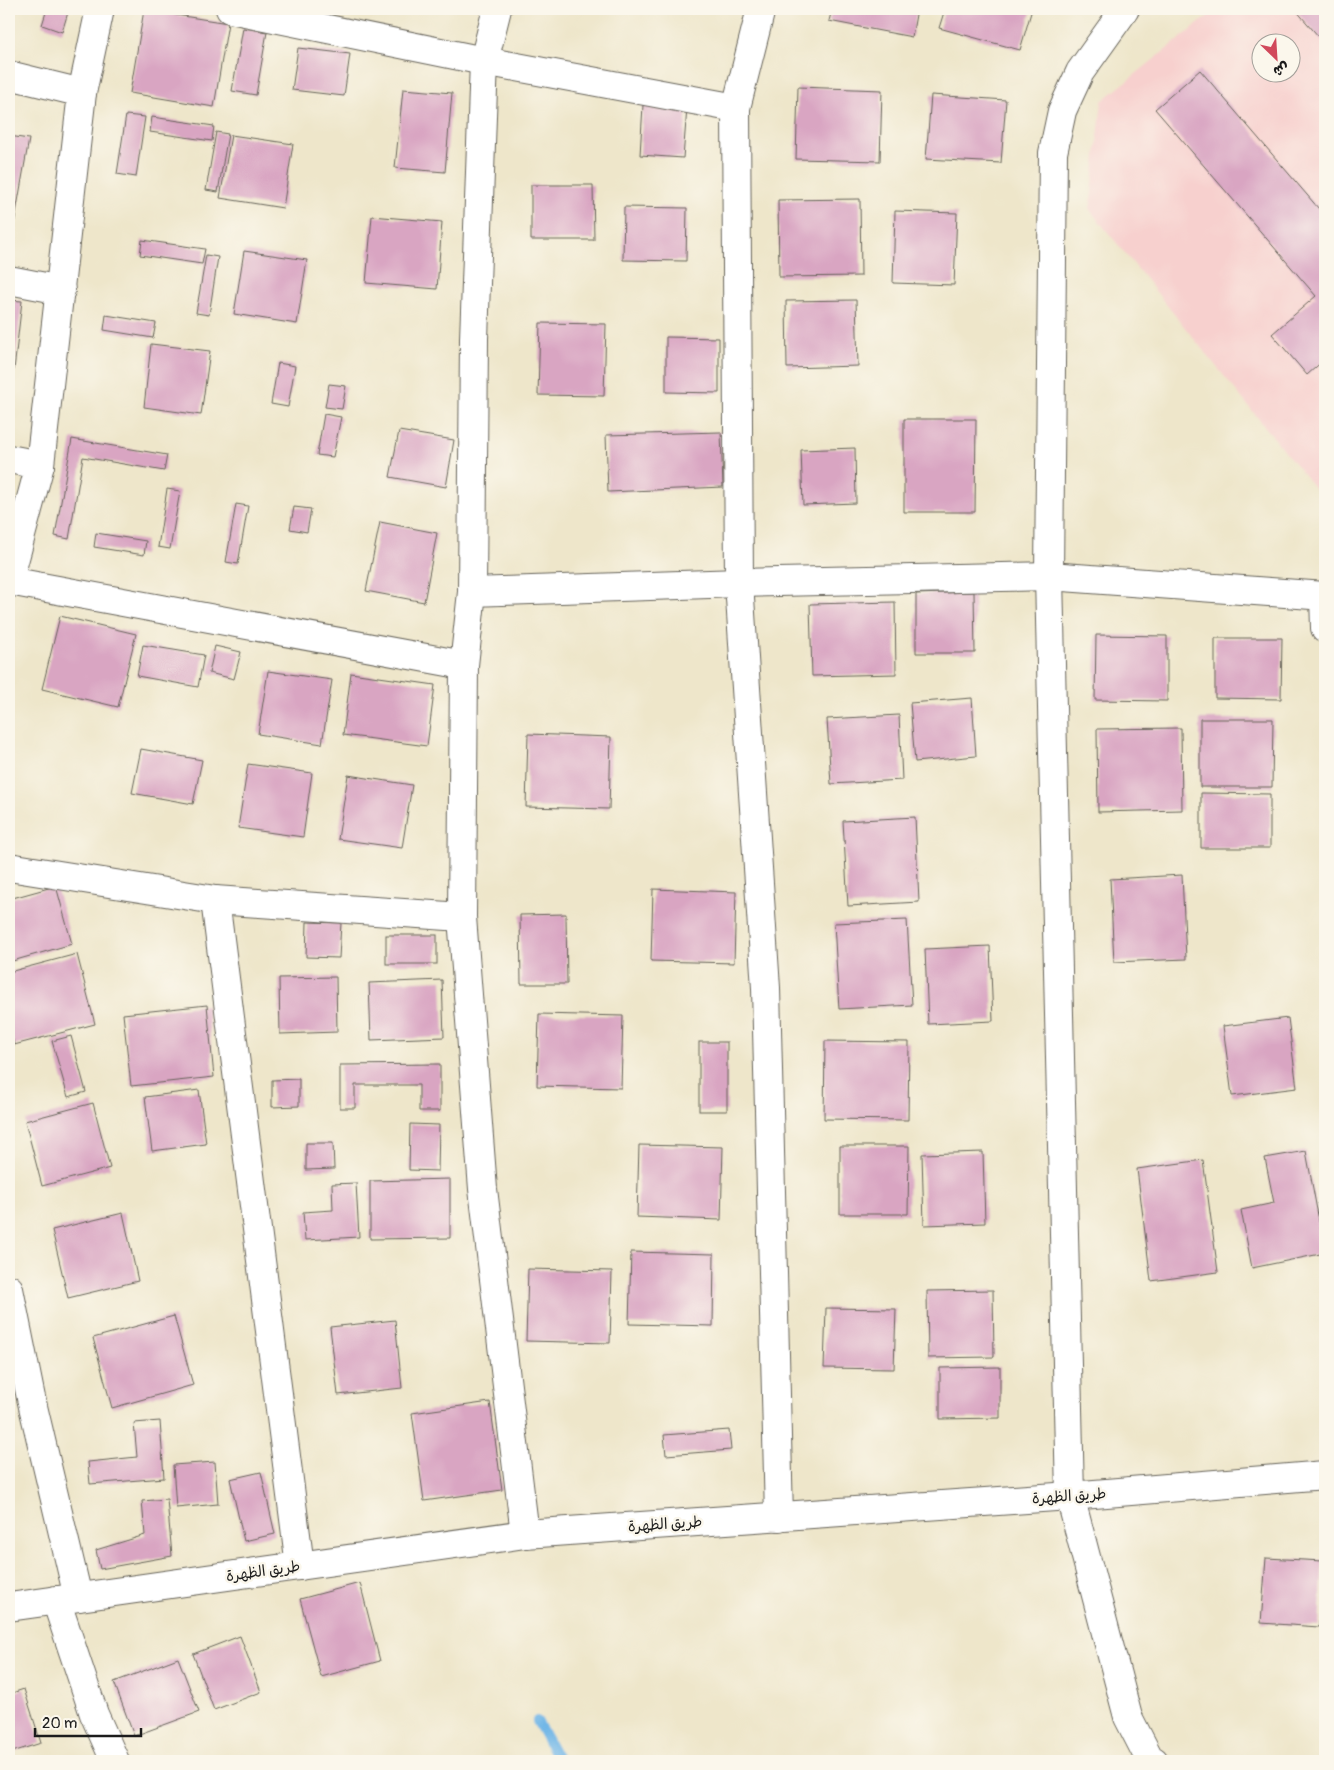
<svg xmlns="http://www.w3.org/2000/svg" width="1334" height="1770" font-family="Pangolin,'Playpen Sans Arabic',sans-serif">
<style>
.built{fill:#f7d0ce;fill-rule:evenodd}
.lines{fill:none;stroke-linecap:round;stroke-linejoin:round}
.stream{stroke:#6fb6e7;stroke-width:10}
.building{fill:#d9a5c2}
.minor-casing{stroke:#666359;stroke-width:30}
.primary-casing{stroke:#666359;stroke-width:30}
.minor{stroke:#fff;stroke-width:28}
.primary{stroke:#fff;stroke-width:28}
.labels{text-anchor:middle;stroke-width:5;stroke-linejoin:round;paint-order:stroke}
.street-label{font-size:15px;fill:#1c1c1c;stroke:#fbf7ec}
</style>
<rect width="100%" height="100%" fill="#fbf7ec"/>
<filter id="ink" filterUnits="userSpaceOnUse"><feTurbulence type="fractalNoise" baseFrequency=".02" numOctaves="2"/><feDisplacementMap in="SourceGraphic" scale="10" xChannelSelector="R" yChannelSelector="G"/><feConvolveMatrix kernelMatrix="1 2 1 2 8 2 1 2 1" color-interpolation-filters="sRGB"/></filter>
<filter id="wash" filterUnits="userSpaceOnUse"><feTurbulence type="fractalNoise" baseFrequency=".0096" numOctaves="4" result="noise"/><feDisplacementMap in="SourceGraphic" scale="20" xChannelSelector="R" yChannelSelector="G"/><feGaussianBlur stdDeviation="1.12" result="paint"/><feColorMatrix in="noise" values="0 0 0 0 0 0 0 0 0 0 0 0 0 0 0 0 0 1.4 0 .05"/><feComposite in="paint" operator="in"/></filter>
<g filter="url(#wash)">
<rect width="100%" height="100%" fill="#eee6ca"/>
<path class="built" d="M1217 9H1325V501L1090 210 1102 101ZM1262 42H1292V72H1262Z"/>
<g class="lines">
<polyline class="stream" points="537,1721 559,1761"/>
</g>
<g id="blocks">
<g class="building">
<polygon points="47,9 69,9 62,32 42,25"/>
<polygon points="832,9 917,9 912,37 829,21"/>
<polygon points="945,9 1032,9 1020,50 939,28"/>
<polygon points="1295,9 1325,9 1325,44"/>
<polygon points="144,10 228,23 214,107 130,93"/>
<polygon points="243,28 267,32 256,95 232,91"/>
<polygon points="298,48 350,54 344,96 292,90"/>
<polygon points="1200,70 1325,216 1325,359 1307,375 1272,334 1316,296 1155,109"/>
<polygon points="798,87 882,90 880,161 796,159"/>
<polygon points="403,89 452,93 445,172 395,168"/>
<polygon points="931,95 1006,100 1001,163 926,159"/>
<polygon points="643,105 687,108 683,158 640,155"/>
<polygon points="126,115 145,117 136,177 117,174"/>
<polygon points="152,117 214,126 212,141 150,132"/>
<polygon points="216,132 228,134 218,192 206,190"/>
<polygon points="231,135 293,144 283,208 220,198"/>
<polygon points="9,136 29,139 13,230 9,229"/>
<polygon points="531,185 593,185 594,240 531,240"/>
<polygon points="860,199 861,276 779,277 778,200"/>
<polygon points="624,207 687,208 686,261 623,260"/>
<polygon points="895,211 957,213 954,285 893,283"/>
<polygon points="372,216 442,222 437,289 366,283"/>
<polygon points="142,240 205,249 202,264 140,255"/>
<polygon points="244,251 307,260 297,324 234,314"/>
<polygon points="206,255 218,257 209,315 196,313"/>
<polygon points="9,300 22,301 14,370 9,370"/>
<polygon points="856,300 858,366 787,368 786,301"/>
<polygon points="106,315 156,323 153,338 104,330"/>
<polygon points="540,323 606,324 604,396 538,395"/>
<polygon points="666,337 719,338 719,393 666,392"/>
<polygon points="151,344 210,351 201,415 144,407"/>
<polygon points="278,363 295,366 288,407 271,404"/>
<polygon points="329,384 346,386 342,409 325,407"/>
<polygon points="324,414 341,417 333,457 317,455"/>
<polygon points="904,419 976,419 975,512 904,512"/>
<polygon points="399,431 454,440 446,487 390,477"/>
<polygon points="721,432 723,487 608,492 606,435"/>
<polygon points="72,439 167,455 164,471 83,457 69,539 55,536"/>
<polygon points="855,448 856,503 803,505 801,450"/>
<polygon points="167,489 180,491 170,549 158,547"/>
<polygon points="236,504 248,506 238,564 226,562"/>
<polygon points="294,507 311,509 307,532 290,529"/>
<polygon points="380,522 437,533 424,602 366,591"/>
<polygon points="96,533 146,541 144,555 94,547"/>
<polygon points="974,592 975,653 916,653 916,594"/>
<polygon points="895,602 896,674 812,676 810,604"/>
<polygon points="60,616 136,634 118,707 42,689"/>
<polygon points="1096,635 1167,636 1167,701 1095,700"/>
<polygon points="1215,638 1282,638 1281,699 1215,698"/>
<polygon points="143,645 204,655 198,687 137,676"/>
<polygon points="215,646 241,652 234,679 209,673"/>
<polygon points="268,671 332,680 322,744 258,734"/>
<polygon points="351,673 435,685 427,746 343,735"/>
<polygon points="972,698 976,756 915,762 910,703"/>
<polygon points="899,715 902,780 831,784 827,719"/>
<polygon points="1200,719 1273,719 1272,787 1200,787"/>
<polygon points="1181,728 1182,810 1098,812 1097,729"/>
<polygon points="528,734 611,737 609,809 526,807"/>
<polygon points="141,749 202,760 193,804 132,793"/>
<polygon points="248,764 312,773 303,837 238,828"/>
<polygon points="348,775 412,785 402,848 338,839"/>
<polygon points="1201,793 1270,794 1270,848 1201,848"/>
<polygon points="915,817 919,902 848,906 843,821"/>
<polygon points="1182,875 1186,959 1114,962 1110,879"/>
<polygon points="56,886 72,944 9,962 9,899"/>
<polygon points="653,889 736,892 734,963 651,961"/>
<polygon points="566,914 567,984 521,984 520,915"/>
<polygon points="907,920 912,1005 839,1009 834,923"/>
<polygon points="307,922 341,923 339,958 306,957"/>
<rect x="386" y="935" width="51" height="29"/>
<polygon points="990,946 993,1021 928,1024 925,949"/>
<polygon points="77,954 95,1024 14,1045 9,1025 9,972"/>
<polygon points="336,977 337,1032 280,1034 279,978"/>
<polygon points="442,980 444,1037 371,1040 369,983"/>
<polygon points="207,1005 214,1077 131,1086 123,1014"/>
<polygon points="539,1014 623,1016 621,1088 537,1086"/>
<polygon points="1288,1018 1297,1088 1232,1096 1223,1026"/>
<polygon points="71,1036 86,1092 68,1097 52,1041"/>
<polygon points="825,1041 909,1042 908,1120 824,1119"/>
<rect x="699" y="1042" width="28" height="69"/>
<polygon points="440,1064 440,1111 419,1111 419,1085 355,1085 355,1108 340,1108 340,1065"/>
<polygon points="299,1079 299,1106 272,1107 272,1080"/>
<polygon points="199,1090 206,1144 152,1151 145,1097"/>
<polygon points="93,1103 110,1168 42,1186 25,1121"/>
<polygon points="410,1124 439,1125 438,1171 409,1170"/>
<polygon points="306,1143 333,1143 334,1169 306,1170"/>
<polygon points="639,1145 723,1147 721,1220 637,1217"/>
<polygon points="840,1146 909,1146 908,1214 840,1214"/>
<polygon points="1306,1151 1325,1253 1252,1268 1241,1210 1274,1203 1265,1158"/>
<polygon points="983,1152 985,1223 924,1225 922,1154"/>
<polygon points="1203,1160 1218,1272 1151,1281 1137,1169"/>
<polygon points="450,1179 450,1238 370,1239 370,1181"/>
<polygon points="356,1183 359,1237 305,1240 303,1212 333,1210 332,1184"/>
<polygon points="123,1213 138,1281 68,1298 52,1230"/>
<polygon points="631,1252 714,1254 713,1326 629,1324"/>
<polygon points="528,1269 612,1271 610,1343 526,1341"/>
<polygon points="993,1290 994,1357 928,1358 927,1291"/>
<polygon points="826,1308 896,1309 894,1369 824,1368"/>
<polygon points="174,1316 193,1385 112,1408 93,1338"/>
<polygon points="395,1320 402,1388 338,1395 330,1327"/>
<polygon points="1000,1367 1000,1418 940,1419 940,1368"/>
<polygon points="490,1402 502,1490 424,1501 412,1413"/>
<polygon points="160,1421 164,1478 90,1484 88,1462 137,1457 134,1423"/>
<polygon points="729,1430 731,1450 666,1455 664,1435"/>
<polygon points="215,1462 218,1504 176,1508 173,1465"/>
<polygon points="261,1472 275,1534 244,1541 230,1479"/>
<polygon points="167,1499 172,1556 100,1569 96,1550 145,1535 142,1501"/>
<polygon points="1266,1558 1323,1561 1319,1627 1261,1623"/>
<polygon points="360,1583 380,1661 321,1677 300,1599"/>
<polygon points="240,1636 261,1692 214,1710 193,1654"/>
<polygon points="178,1658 199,1712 134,1736 114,1682"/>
<polygon points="24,1689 41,1743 9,1753 9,1694"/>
</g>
</g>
</g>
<g filter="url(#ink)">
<use href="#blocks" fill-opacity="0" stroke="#666359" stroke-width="1"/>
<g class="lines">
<defs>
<g id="minor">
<polyline points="230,9 484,61 736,108"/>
<polyline points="497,9 484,61 474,339 472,592 464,665 462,917 483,1189 525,1534"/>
<polyline points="761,9 736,108 739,583 766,988 779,1517"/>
<polyline points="1125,9 1080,72 1062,111 1053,153 1049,576 1070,1496 1128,1717 1149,1758 1154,1761"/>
<polyline points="9,75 82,93"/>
<polyline points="9,280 61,290"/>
<polyline points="9,459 40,465"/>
<polyline points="9,580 40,465 82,93 100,9"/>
<polyline points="9,581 464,665"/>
<polyline points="472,592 739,583 1049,576 1325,596"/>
<polyline points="1324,596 1325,628"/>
<polyline points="9,867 215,900 462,917"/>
<polyline points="215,900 300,1566"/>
<polyline points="9,1289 31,1398 78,1597"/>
<polyline points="56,1600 94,1714 115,1761"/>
</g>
<polyline id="primary" points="9,1607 525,1534 1070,1496 1325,1475"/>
</defs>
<use href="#minor" class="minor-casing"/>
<use href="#primary" class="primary-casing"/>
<use href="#minor" class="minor"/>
<use href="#primary" class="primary"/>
</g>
</g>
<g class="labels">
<g class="street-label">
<text transform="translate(1069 1496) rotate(-4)" y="5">طريق الظهرة</text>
<text transform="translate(665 1524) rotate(-4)" y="5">طريق الظهرة</text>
<text transform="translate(263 1571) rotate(-8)" y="5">طريق الظهرة</text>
</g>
</g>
<rect width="1334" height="1770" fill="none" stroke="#fbf7ec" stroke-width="30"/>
<g transform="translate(1276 58) rotate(155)"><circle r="24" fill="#fbf7ec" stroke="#a29f99"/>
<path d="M0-4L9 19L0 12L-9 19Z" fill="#d1495b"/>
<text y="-8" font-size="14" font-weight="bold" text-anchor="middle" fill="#1c1c1c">ش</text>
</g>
<path d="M35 1728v8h106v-8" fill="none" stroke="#1c1c1c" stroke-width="2.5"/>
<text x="42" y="1728" font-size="15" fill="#1c1c1c" stroke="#fbf7ec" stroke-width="4" paint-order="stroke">20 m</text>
</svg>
